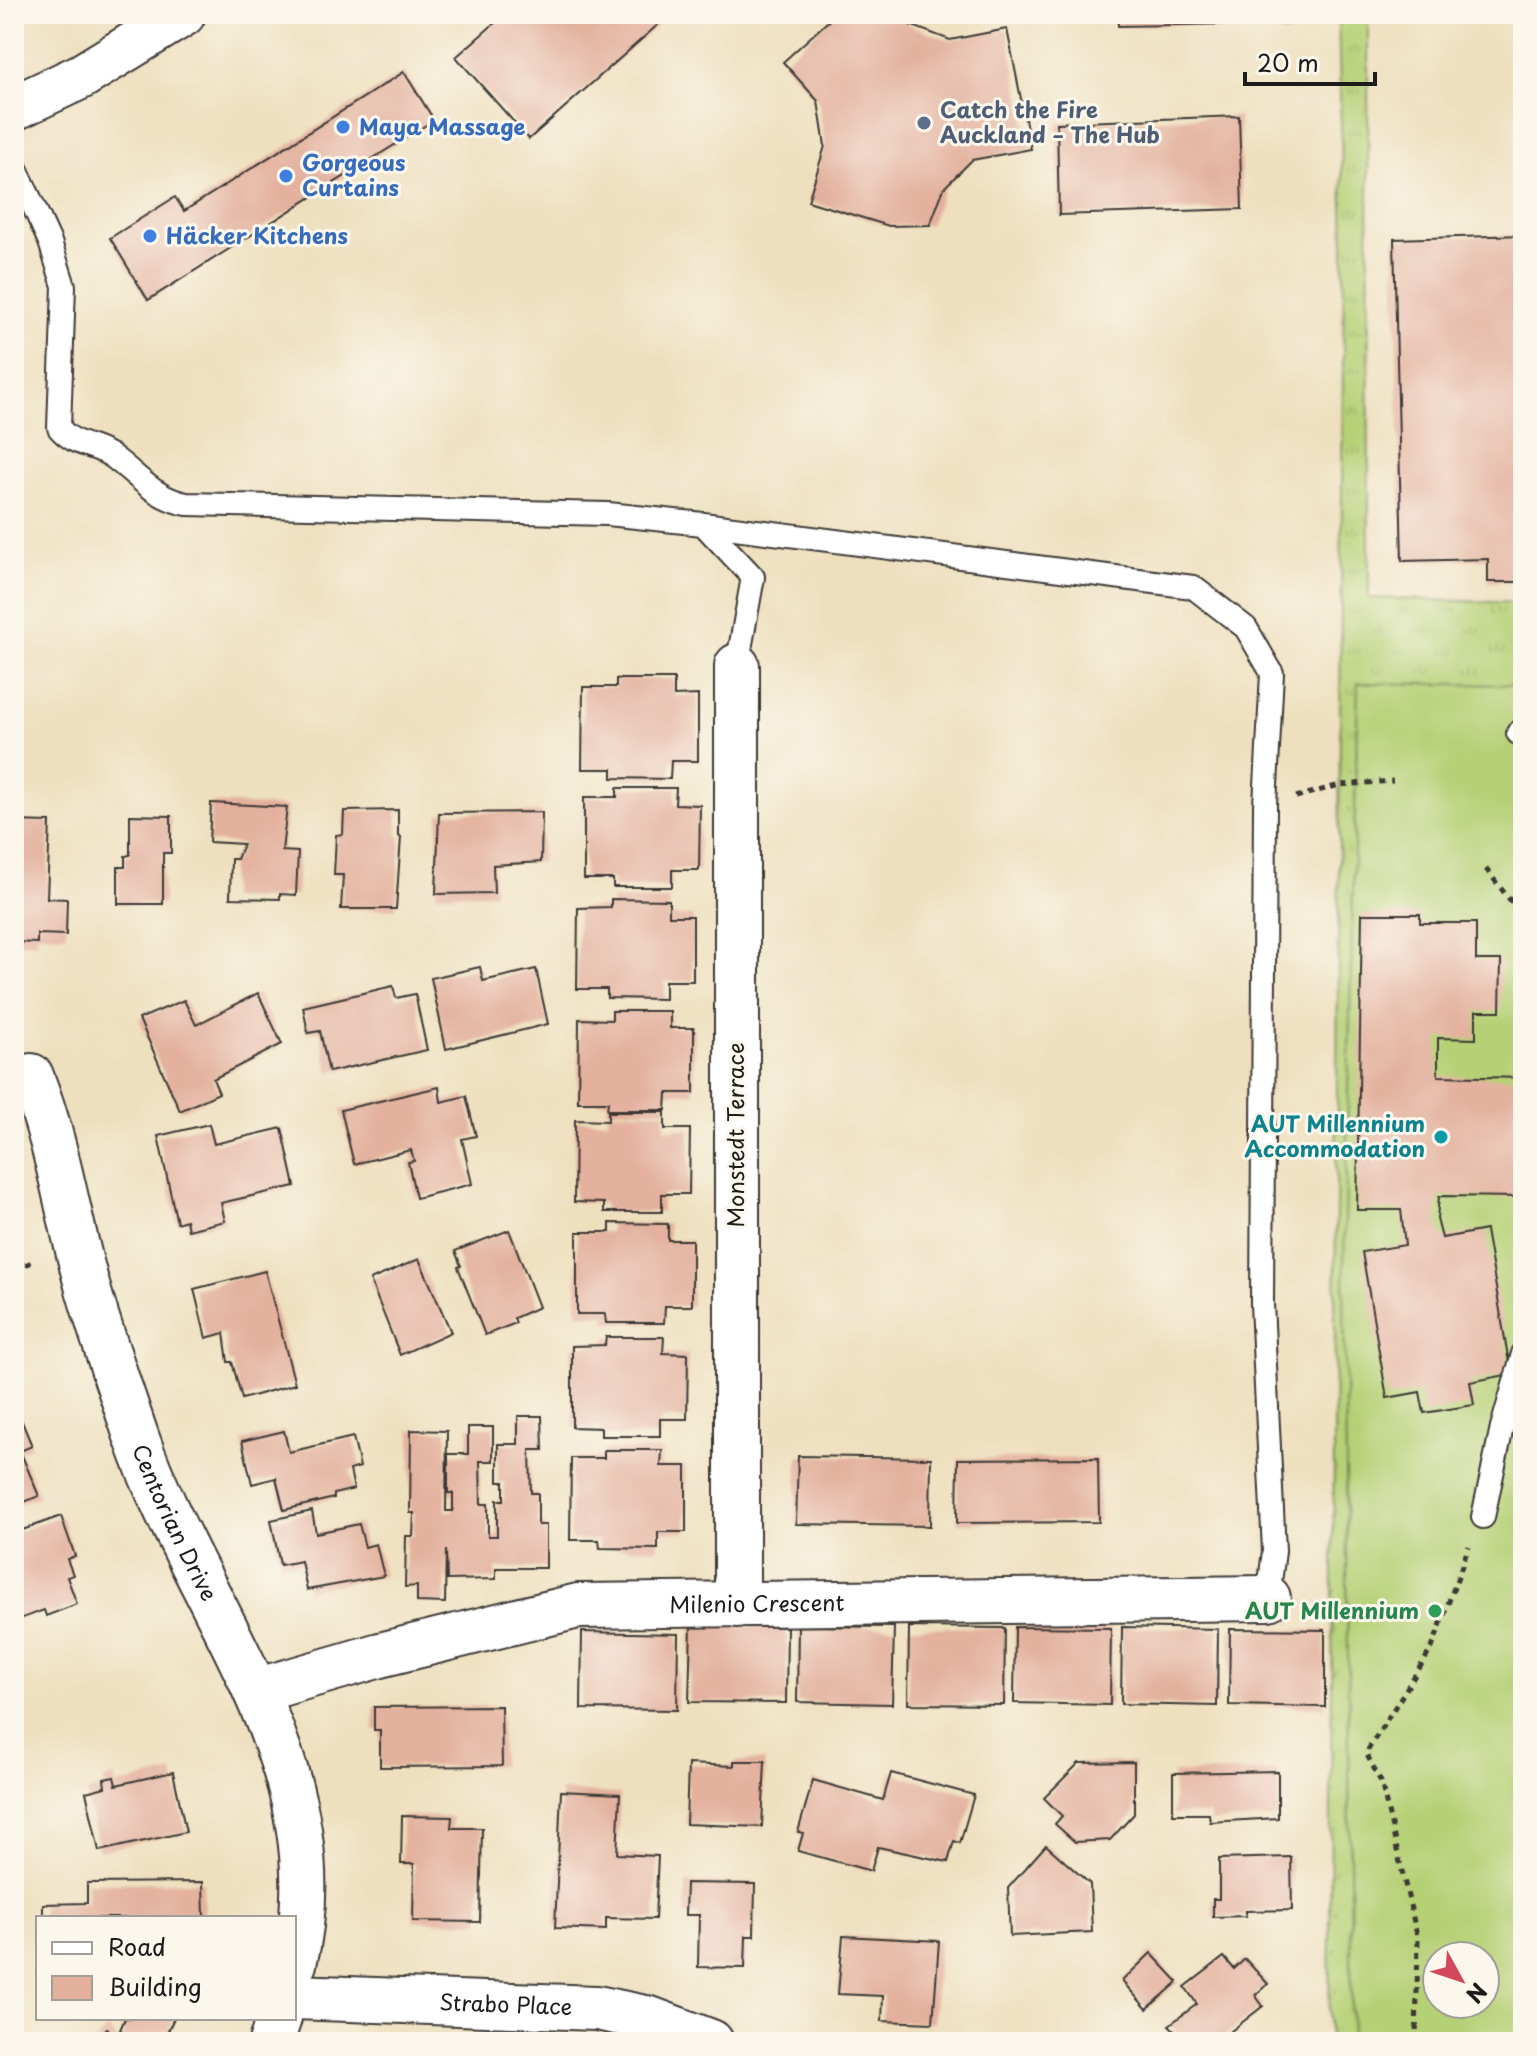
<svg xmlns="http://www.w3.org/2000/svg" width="1537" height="2056" font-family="'Playpen Sans',sans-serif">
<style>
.grass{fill:url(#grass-tufts);stroke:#697649;stroke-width:2}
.garden{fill:#b6d076;stroke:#697649;stroke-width:2;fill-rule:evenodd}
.building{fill:#e3b19e}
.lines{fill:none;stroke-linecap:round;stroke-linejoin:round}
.service-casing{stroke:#3c3934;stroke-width:26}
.minor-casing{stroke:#3c3934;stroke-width:48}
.secondary-casing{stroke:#3c3934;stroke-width:48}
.path{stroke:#3c3934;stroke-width:5;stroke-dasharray:6 6;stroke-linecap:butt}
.service{stroke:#fff;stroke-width:22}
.minor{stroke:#fff;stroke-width:44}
.secondary{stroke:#fff;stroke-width:44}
.service-dot{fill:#5c6f8a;stroke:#fbf7ec;stroke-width:3}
.shop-dot{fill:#3f7fe0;stroke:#fbf7ec;stroke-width:3}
.culture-dot{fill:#0f9aa8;stroke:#fbf7ec;stroke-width:3}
.leisure-dot{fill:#2e9e5b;stroke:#fbf7ec;stroke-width:3}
.labels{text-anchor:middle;stroke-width:6;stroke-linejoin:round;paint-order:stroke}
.service-label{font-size:22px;font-weight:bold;fill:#4e5e75;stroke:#fbf7ec;text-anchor:start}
.shop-label{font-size:22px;font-weight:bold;fill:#366cbe;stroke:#fbf7ec;text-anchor:start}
.culture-label{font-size:22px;font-weight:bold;fill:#0d838f;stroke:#fbf7ec;text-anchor:end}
.street-label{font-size:22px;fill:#1c1c1c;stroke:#fbf7ec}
.leisure-label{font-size:22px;font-weight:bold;fill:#27864d;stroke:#fbf7ec;text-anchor:end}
</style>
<defs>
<pattern id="grass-tufts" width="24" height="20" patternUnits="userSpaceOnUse" patternTransform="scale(2)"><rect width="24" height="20" fill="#b6d076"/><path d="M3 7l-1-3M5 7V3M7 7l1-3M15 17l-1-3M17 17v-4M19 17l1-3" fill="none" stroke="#9cb266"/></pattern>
</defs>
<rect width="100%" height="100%" fill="#fbf7ec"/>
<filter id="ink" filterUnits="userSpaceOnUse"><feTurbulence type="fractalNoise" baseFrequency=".0125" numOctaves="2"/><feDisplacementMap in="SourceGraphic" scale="16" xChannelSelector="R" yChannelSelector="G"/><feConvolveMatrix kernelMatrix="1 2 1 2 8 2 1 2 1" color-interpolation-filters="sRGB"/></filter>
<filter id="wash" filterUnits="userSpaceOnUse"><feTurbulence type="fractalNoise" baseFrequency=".006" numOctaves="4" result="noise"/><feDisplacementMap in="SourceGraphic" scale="32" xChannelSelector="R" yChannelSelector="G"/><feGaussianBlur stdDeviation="1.8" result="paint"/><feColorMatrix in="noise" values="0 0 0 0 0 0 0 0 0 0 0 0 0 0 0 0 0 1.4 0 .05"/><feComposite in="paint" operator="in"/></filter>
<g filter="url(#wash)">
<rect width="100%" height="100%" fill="#eee0bf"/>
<polygon class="grass" points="1338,14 1368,14 1369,598 1523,603 1523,685 1358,684 1344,1267 1352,2042 1329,2042 1344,246"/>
<path class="garden" d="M1358 683 1523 685V2042H1352L1344 1267ZM1437 1956H1485V2004H1437Z"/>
<g id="blocks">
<g class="building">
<polygon points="505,14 670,14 529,139 456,57"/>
<polygon points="836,14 901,14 910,25 950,40 1007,29 1031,149 972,160 944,188 930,225 889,226 808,201 825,146 818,101 783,62"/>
<polygon points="1118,14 1301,14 1301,23 1118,26"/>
<polygon points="404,72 434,120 148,300 110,238 175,197 184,211"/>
<polygon points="1239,116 1242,209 1059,215 1057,123"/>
<polygon points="1523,235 1523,582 1488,582 1488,559 1402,561 1394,239"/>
<polygon points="616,679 674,679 674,696 698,695 698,761 671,761 670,779 612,778 612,769 582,769 583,687 616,687"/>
<polygon points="617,788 676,788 675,804 700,805 699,870 672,870 672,887 613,887 613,879 584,879 584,797 617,797"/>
<polygon points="211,803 287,807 282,851 298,852 296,895 280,894 280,899 230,898 231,859 237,859 243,844 209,842"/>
<polygon points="398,810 398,836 401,837 396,909 341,909 343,875 334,875 336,835 343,834 344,811"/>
<polygon points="542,812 541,862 493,865 494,893 436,894 439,813"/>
<polygon points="130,815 171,816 171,853 163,853 163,904 118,904 118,867 125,867 125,856 130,855"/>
<polygon points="14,821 50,822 47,898 67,899 66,935 37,934 37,943 14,942"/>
<polygon points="611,899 669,900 669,916 693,916 693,981 665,981 665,999 607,998 607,989 577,989 578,908 611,907"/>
<polygon points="1362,914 1420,914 1420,923 1476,923 1476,960 1501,960 1500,1011 1476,1011 1476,1039 1438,1038 1438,1076 1523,1078 1523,1197 1439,1196 1437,1219 1442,1238 1486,1230 1511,1374 1470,1382 1474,1405 1424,1413 1420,1392 1387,1398 1362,1252 1405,1245 1401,1210 1357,1210"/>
<polygon points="480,967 483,981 536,969 548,1024 446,1049 431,978"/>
<polygon points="393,986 396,998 415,994 427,1050 329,1072 320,1031 308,1033 303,1007"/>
<polygon points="258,993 282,1044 213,1079 219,1093 180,1111 139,1019 184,1000 196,1025"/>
<polygon points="612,1011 670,1011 670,1028 694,1028 694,1093 667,1093 666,1110 607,1110 608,1102 578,1102 579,1019 612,1020"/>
<polygon points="439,1087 441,1102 466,1096 476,1136 462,1139 472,1184 416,1198 408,1162 414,1161 411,1150 354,1164 341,1110"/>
<polygon points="608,1112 665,1112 665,1129 690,1129 689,1194 662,1194 662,1212 604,1212 604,1203 574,1202 575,1120 608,1121"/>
<polygon points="209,1124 214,1144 282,1128 295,1186 221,1203 225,1221 188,1230 186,1220 177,1223 158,1136"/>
<polygon points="610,1223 668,1224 668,1240 692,1240 692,1306 665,1306 664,1323 606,1323 605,1314 577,1314 577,1232 610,1232"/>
<polygon points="509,1230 539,1307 514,1318 516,1323 485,1335 458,1267 461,1266 455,1251"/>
<polygon points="419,1259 451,1332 400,1355 370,1280"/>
<polygon points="265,1271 295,1384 242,1399 232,1362 228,1362 224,1333 206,1338 194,1289"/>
<polygon points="606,1337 664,1337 663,1353 688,1354 687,1419 660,1419 660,1436 601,1436 601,1428 572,1427 572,1346 605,1345"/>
<polygon points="18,1412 32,1446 20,1451 39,1496 14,1506 14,1414"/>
<polygon points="518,1416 542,1416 543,1450 530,1450 531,1493 538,1493 538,1525 546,1525 546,1568 496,1568 496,1579 447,1580 446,1550 445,1603 417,1602 417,1586 405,1587 406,1536 413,1536 414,1513 410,1513 411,1430 447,1431 446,1511 453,1511 453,1493 448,1493 448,1454 468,1454 468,1427 493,1427 493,1461 480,1461 481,1504 488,1504 488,1536 497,1536 497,1500 504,1500 504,1482 498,1482 498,1444 518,1444"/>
<polygon points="284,1431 289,1452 353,1437 360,1467 350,1470 354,1489 334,1494 334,1498 284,1510 276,1478 252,1484 242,1441"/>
<polygon points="604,1450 662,1450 661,1466 686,1466 686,1532 658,1532 658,1549 600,1548 599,1540 570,1540 571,1458 604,1458"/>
<polygon points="798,1456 931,1458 930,1526 796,1524"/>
<polygon points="1098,1458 1099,1522 957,1523 958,1459"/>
<polygon points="312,1511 316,1533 359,1524 365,1547 376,1544 384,1576 307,1590 301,1561 280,1565 271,1520"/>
<polygon points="61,1516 75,1556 67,1559 73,1575 67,1577 77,1604 46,1616 44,1610 14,1621 14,1533"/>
<polygon points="691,1625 787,1627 786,1703 689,1702"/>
<polygon points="798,1626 894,1627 892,1704 797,1702"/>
<polygon points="909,1627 1005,1628 1004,1705 908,1704"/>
<polygon points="1015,1627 1111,1628 1110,1705 1014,1703"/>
<polygon points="1122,1627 1218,1629 1217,1706 1121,1704"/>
<polygon points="1230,1629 1325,1630 1325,1707 1229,1705"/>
<polygon points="582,1632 678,1634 677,1710 581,1709"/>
<polygon points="501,1706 502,1766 380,1767 380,1730 374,1730 374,1707"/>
<polygon points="734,1761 765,1761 762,1827 686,1824 688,1764 734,1766"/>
<polygon points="1134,1762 1134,1814 1110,1840 1075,1842 1055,1824 1062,1816 1044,1798 1079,1763"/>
<polygon points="1278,1771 1278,1818 1210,1822 1209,1814 1173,1814 1173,1773"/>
<polygon points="173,1772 186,1832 99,1851 86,1792 105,1787 104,1779 114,1777 116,1785"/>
<polygon points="891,1773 974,1795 960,1843 954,1841 948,1862 878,1847 871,1871 798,1851 803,1833 798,1832 813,1780 883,1800"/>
<polygon points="561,1791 620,1794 617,1854 658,1856 655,1919 606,1918 606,1930 555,1928"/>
<polygon points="402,1816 452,1817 451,1828 482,1828 480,1922 413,1921 414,1864 401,1864"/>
<polygon points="1046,1845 1090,1884 1092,1932 1010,1936 1008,1888"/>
<polygon points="1291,1857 1292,1910 1246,1911 1246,1916 1213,1917 1213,1899 1219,1899 1219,1859"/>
<polygon points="203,1882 204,1918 43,1918 43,1904 87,1903 87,1883"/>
<polygon points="686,1883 755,1884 754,1936 746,1936 745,1968 698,1967 699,1915 685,1915"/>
<polygon points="843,1936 939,1941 933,2023 882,2021 883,1996 838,1994"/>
<polygon points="1151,1953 1178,1982 1147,2009 1122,1981"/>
<polygon points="1224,1957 1234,1969 1245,1959 1268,1984 1255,1995 1263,2006 1217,2042 1186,2042 1169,2025 1197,2004 1185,1987"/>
<polygon points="125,2018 174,2018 163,2042 122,2039 124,2032 120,2030"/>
<polygon points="107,2028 120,2042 95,2042"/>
</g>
</g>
</g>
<g filter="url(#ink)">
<use href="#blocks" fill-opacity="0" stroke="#3c3934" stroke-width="2"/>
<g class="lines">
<defs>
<g id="service">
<path d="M14 164 50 242 64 286 59 428C75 447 95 444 113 457 138 475 155 499 187 504L608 514 703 524 753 577 737 666"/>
<polyline points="703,524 1193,587 1246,628 1272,673 1265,805 1262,1304 1274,1551 1268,1598"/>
<polyline points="1518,733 1523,733"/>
<polyline points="1483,1517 1502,1427 1523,1354"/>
</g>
<g id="minor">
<path id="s1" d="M31 1076C59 1147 68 1220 89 1292 103 1340 120 1388 136 1436 196 1609 342 1768 294 1964"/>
<polyline points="737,1605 737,666"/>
<path id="s2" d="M256 1691 380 1655 578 1606 1268 1598"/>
<path id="s3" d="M294 1997 597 2008 650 2019 711 2042"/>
<polyline points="271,2042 279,2018"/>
</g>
<polyline id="secondary" points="14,108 82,76 183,14"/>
</defs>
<use href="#service" class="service-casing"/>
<use href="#minor" class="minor-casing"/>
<use href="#secondary" class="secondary-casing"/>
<g class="path">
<polyline points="1296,797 1340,785 1393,781"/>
<polyline points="1486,869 1523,917"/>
<polyline points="14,1269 35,1261"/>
<polyline points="1416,2042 1418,1939 1381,1782 1366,1753 1432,1648 1469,1546"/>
</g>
<use href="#service" class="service"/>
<use href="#minor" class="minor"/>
<use href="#secondary" class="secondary"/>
</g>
</g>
<circle class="service-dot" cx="924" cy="123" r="8"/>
<g class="shop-dot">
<circle cx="343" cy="127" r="8"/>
<circle cx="286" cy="176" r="8"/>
<circle cx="150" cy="236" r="8"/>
</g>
<circle class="culture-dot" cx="1441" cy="1137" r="8"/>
<circle class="leisure-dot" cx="1435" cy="1611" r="8"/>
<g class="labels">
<g class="service-label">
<text x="940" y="118">Catch the Fire<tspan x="940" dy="25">Auckland – The Hub</tspan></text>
</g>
<g class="shop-label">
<text x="359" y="135">Maya Massage</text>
<text x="302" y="171">Gorgeous<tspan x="302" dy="25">Curtains</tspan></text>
<text x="166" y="244">Häcker Kitchens</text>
</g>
<g class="culture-label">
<text x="1425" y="1132">AUT Millennium<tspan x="1425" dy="25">Accommodation</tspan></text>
</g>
<g class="street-label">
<text transform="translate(736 1135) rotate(-90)" y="8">Monstedt Terrace</text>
<text dy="8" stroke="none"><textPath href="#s1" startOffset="470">Centorian Drive</textPath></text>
<text dy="8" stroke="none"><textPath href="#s2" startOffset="512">Milenio Crescent</textPath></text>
<text dy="8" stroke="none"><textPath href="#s3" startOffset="212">Strabo Place</textPath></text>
</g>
<g class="leisure-label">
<text x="1419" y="1619">AUT Millennium</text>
</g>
</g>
<rect width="1537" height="2056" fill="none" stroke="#fbf7ec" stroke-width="48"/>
<rect x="36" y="1916" width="260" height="104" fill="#fbf7ec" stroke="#a29f99" stroke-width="2"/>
<rect x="52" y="1942" width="40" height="12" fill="#ffffff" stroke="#a29f99" stroke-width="2"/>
<text x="108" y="1956" font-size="24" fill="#1c1c1c">Road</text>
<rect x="52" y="1976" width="40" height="24" fill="#e3b19e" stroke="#a29f99" stroke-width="2"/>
<text x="108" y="1996" font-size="24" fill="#1c1c1c">Building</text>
<g transform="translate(1461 1980) rotate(130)"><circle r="38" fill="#fbf7ec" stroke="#a29f99" stroke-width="2"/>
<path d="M0-6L14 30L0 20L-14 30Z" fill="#d1495b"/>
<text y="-12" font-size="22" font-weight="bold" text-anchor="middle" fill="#1c1c1c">N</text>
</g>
<path d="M1245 72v12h130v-12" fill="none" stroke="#1c1c1c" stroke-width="4"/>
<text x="1257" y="72" font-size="24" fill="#1c1c1c" stroke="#fbf7ec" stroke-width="6" paint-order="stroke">20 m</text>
</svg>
